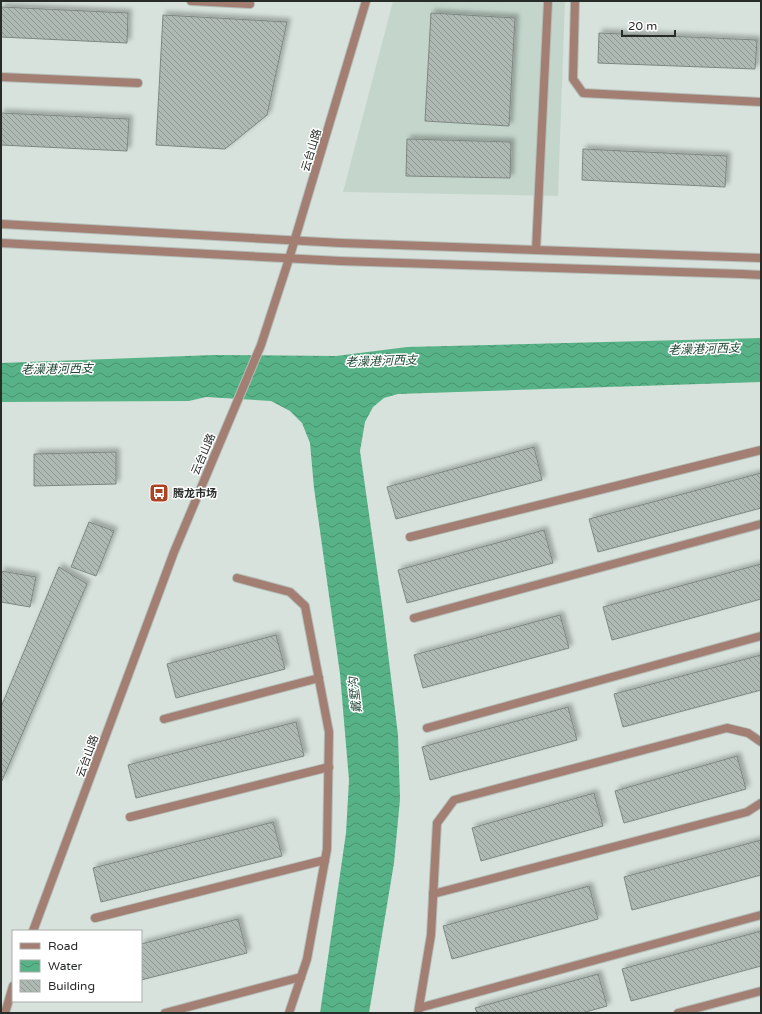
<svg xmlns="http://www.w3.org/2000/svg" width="762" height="1014" font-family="'Varela Round','Noto Sans SC',sans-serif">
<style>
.built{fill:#c4d6cc}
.water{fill:url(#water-waves)}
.building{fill:url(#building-back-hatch);stroke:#7e8883;filter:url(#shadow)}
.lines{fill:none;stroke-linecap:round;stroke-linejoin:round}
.service-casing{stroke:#b4beb8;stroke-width:10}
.tertiary-casing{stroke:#b4beb8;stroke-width:10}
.service{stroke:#a37e73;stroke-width:8}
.tertiary{stroke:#a37e73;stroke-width:8}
.labels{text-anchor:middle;stroke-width:3;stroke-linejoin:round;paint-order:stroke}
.street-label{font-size:11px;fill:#272c29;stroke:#fff}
.poi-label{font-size:11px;font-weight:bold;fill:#272c29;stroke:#fff;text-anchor:start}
.water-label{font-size:12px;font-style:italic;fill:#204734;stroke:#fff}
</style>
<defs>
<pattern id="water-waves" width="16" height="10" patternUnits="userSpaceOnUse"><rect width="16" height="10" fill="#57b387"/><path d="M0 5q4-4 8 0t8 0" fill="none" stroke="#48926e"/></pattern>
<pattern id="building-back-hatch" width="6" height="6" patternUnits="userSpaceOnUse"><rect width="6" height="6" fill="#aeb9b3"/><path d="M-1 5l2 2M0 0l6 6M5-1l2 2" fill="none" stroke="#8e9792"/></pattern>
<filter id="shadow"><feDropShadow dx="3.5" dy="-3.5" stdDeviation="2" flood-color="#0004"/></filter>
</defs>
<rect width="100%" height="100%" fill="#d7e2dc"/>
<polygon class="built" points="393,1 565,1 558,196 343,192"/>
<polygon class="water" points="761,338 761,382 398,394 384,398 373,407 365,422 360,451 383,612 398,735 400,799 394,863 369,1013 320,1013 346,833 349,780 340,674 314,488 310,443 302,423 290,411 271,401 206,397 189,401 1,402 1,363 214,355 336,356 407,347"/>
<g class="building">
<polygon points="1,7 128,13 127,43 1,37"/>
<polygon points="431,13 515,18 509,126 425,121"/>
<polygon points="163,15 287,22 267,115 225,149 156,145"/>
<polygon points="599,33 757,40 755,69 598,63"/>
<polygon points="1,113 129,119 127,151 1,145"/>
<polygon points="407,139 511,142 510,178 406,176"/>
<polygon points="583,149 727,156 725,187 582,180"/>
<polygon points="534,447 542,480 396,519 387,487"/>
<polygon points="116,452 116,484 34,486 34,454"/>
<polygon points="761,473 761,508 598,552 589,519"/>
<polygon points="89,522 114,531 96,576 71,567"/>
<polygon points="544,530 553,563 407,603 398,570"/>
<polygon points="761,564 761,599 612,640 603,607"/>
<polygon points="59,567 87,584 1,783 1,707"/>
<polygon points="1,571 36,577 30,607 1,602"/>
<polygon points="560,615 569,648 423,688 414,655"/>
<polygon points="276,635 285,669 176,698 167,664"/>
<polygon points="761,655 761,690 623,727 614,694"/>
<polygon points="568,707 577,740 430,780 422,747"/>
<polygon points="296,722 304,756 136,798 128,765"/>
<polygon points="737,756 746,789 624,823 615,791"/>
<polygon points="594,793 603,826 481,861 472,828"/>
<polygon points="273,822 282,856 101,902 93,868"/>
<polygon points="761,840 761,875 632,910 624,877"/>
<polygon points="589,886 598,919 452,959 443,926"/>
<polygon points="238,919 247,953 141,980 141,944"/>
<polygon points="761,931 761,966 631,1001 622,969"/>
<polygon points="598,974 607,1006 582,1013 477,1013 475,1008"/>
</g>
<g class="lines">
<defs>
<g id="service">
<polyline points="191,1 250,4"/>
<polyline points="575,1 573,79 583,93 761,102"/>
<polyline points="1,77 138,83"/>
<polyline points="536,250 548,1"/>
<polyline points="410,537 761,450"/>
<polyline points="237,578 290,592 305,606 329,732 327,849 307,959 289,1013"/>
<polyline points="414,618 761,524"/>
<polyline points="164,719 319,678"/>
<polyline points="427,728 761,636"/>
<polyline points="130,817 329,767"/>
<polyline points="433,894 747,812 761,803"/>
<polyline points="95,918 325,860"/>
<polyline points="419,1008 761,915"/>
<polyline points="165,1013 301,977"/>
<polyline points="418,1013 431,935 437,823 454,800 727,728 748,733 761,742"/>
<polyline points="678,1013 761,991"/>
</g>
<g id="tertiary">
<polyline points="1,224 341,243 761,258"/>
<polyline points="1,243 340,261 742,274 761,275"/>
<polyline points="33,931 174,552 261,345 289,259 366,1"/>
<polyline points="5,1013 13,986"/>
</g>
</defs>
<use href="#service" class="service-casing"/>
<use href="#tertiary" class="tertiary-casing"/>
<use href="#service" class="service"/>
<use href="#tertiary" class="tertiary"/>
</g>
<defs>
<symbol id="bus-square" viewBox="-11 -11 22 22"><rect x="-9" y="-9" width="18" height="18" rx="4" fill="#ac4424" stroke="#fff"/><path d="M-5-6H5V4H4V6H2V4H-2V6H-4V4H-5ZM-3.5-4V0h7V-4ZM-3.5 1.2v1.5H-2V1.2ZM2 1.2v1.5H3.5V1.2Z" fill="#fff"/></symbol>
</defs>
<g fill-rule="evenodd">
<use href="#bus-square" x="148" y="482" width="22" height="22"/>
</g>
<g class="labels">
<g class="street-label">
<text transform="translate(311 150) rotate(-73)" y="4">云台山路</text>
<text transform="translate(203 454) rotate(-67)" y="4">云台山路</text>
<text transform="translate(87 756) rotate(-70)" y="4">云台山路</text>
</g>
<g class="poi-label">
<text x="173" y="497">腾龙市场</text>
</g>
<g class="water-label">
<text transform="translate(704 349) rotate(-2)" y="4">老澡港河西支</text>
<text transform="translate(381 361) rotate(-2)" y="4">老澡港河西支</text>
<text transform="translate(57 369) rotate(-1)" y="4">老澡港河西支</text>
<text transform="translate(355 695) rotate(-97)" y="4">戴墅沟</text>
</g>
</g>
<rect width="762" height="1014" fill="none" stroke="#272c29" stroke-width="4"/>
<rect x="12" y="930" width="130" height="72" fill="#ffffff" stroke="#a9aba9"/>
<rect x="20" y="943" width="20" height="6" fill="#a37e73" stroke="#a9aba9"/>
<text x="48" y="950" font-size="12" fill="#272c29">Road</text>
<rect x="20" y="960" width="20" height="12" fill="url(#water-waves)" stroke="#a9aba9"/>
<text x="48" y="970" font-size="12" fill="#272c29">Water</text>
<rect x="20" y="980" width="20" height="12" fill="url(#building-back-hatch)" stroke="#a9aba9"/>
<text x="48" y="990" font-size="12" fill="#272c29">Building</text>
<path d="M622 30v6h53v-6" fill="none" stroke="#272c29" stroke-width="2"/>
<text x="628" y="30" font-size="12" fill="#272c29" stroke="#ffffff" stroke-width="3" paint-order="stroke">20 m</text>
</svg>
